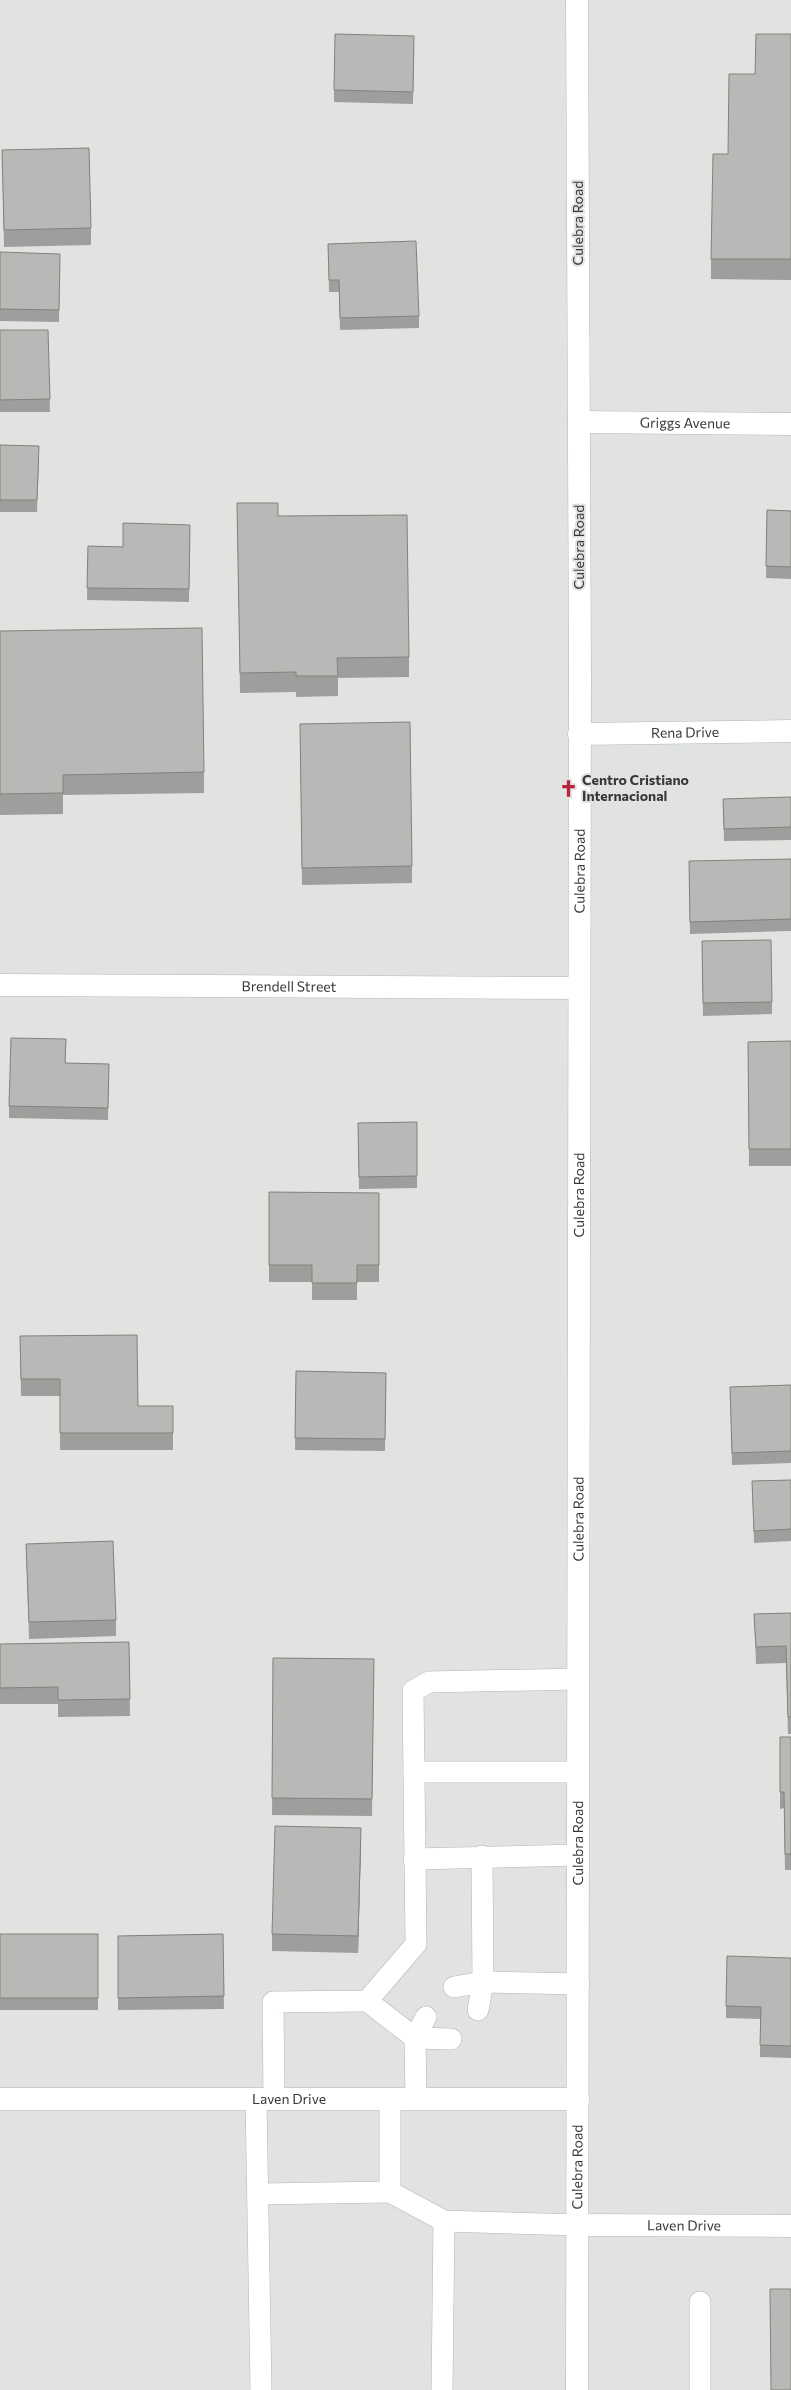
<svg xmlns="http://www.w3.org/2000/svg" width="791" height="2390" font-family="Commissioner,sans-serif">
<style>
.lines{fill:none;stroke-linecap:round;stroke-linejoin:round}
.service-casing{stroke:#b4b7b4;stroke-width:22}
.minor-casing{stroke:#b4b7b4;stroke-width:23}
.secondary-casing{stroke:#b4b7b4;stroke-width:23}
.service{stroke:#fff;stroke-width:21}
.minor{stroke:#fff;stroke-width:22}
.secondary{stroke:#fff;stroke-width:22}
.wall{fill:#9e9f9d}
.shaded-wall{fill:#81827f}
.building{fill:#b8b9b6;stroke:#81827f}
.labels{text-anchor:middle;stroke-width:4;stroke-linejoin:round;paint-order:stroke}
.street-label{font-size:14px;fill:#373837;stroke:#e0e3df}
.poi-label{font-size:14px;font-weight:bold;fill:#373837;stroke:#e0e3df;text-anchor:start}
</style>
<rect width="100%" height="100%" fill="#e0e3df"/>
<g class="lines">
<defs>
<g id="service">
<polyline points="414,1772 578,1772"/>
<polyline points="414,1859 578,1855"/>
<polyline points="454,1987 483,1982 579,1984"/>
<polyline points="367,2001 415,2038 451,2039"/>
<polyline points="478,2010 483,1982 482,1856"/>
<polyline points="256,2099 261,2390"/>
<polyline points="274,2099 273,2002 367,2001 416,1944 413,1691 429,1682 578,1679"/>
<polyline points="390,2099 390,2192 444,2221 577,2225"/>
<polyline points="416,2099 415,2038 426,2017"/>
<polyline points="258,2194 390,2192"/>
<polyline points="700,2302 700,2390"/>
<polyline points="442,2390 444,2221"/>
</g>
<g id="minor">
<path id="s1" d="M579 422 791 424"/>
<path id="s2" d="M579 734 791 731"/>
<path id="s3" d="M0 985 579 988"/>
<path id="s4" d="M0 2099H578"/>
<path id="s5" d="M577 2225 791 2226"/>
</g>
<g id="secondary">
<path id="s6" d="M577 2390 580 675 577 0"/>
</g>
</defs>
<use href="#service" class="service-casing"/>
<use href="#minor" class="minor-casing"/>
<use href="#secondary" class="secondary-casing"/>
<use href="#service" class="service"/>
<use href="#minor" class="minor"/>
<use href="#secondary" class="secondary"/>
</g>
<g class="wall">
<polygon points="791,34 791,280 711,279 711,259 728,154 755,74"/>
<polygon points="414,48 413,104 334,102 334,90"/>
<polygon points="2,150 91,228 91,245 4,247"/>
<polygon points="328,244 419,316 419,328 340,330 339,292 329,292"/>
<polygon points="0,252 60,266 59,322 0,321"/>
<polygon points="0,330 48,330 50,412 0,412"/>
<polygon points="0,445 39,458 37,512 0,512"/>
<polygon points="237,503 278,516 409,657 409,677 338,678 338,696 296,697 296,692 240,693"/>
<polygon points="767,510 791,511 791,579 766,578"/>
<polygon points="190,525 189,602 87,600 88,546 123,547"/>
<polygon points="0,631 204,772 204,793 63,795 63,814 0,815"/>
<polygon points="300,724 412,866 412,883 302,885"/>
<polygon points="791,797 791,840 724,841 723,799"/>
<polygon points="791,859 791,931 690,934 689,873"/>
<polygon points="702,941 772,1002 772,1014 703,1016"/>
<polygon points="66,1039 65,1063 109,1064 108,1120 9,1118 9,1106"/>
<polygon points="791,1041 791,1166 749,1166 748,1042"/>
<polygon points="417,1122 417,1188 359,1189 358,1123"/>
<polygon points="269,1192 379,1193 379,1282 357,1282 357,1300 312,1300 312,1282 269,1282"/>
<polygon points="20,1336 138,1406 173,1406 173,1450 60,1450 60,1396 21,1396"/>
<polygon points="296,1371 386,1373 385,1451 295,1450"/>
<polygon points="791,1385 791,1463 732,1465 730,1387"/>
<polygon points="791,1480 791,1541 754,1543 752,1481"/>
<polygon points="26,1544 116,1620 116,1636 29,1639"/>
<polygon points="791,1613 791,1734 788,1734 786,1663 756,1664 754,1614"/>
<polygon points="129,1642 130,1716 58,1717 58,1704 0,1704 0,1644"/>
<polygon points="273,1658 374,1659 372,1816 272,1815"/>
<polygon points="780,1737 791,1737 791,1870 785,1870 784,1808 780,1809"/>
<polygon points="361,1844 358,1953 272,1951 272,1934"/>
<rect x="0" y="1934" width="98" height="76"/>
<polygon points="223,1934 224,2009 118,2010 118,1936"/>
<polygon points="791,1958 791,2058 760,2057 760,2019 726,2018 726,2006"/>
</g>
<polygon class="shaded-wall" points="361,1828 361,1844 358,1953 358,1936"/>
<g class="building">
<polygon points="335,34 414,36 413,92 334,90"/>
<polygon points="756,34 791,34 791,259 711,259 713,154 728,154 729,74 755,74"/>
<polygon points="89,148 91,228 4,230 2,150"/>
<polygon points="416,241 419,316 340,318 339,280 329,280 328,244"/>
<polygon points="0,252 60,254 59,310 0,309"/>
<polygon points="0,330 48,330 50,399 0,400"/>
<polygon points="0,445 39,446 37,500 0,500"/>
<polygon points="237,503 278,503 278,516 407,515 409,657 337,658 338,676 296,676 296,672 240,673"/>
<polygon points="767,510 791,511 791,567 766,566"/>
<polygon points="123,523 190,525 189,589 87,588 88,546 123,547"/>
<polygon points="202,628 204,772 63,775 63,793 0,794 0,631"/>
<polygon points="410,722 412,866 302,868 300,724"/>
<polygon points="791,797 791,827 724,829 723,799"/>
<polygon points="791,859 791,919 690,922 689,861"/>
<polygon points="771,940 772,1002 703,1003 702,941"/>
<polygon points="11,1038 66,1039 65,1063 109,1064 108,1108 9,1106"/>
<polygon points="791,1041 791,1149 749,1149 748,1042"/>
<polygon points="417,1122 417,1176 359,1177 358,1123"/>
<polygon points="269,1192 379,1193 379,1265 357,1265 357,1283 312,1283 312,1265 269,1265"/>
<polygon points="137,1335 138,1406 173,1406 173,1433 60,1433 60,1379 21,1379 20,1336"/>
<polygon points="296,1371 386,1373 385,1439 295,1438"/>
<polygon points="791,1385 791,1451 732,1453 730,1387"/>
<polygon points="791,1480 791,1529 754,1531 752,1481"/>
<polygon points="113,1541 116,1620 29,1622 26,1544"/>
<polygon points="791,1613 791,1717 788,1717 786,1646 756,1647 754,1614"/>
<polygon points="129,1642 130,1699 58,1700 58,1687 0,1688 0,1644"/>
<polygon points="273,1658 374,1659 372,1799 272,1798"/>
<polygon points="780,1737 791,1737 791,1854 785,1854 784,1792 780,1792"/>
<polygon points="275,1826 361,1828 358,1936 272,1934"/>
<rect x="0" y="1934" width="98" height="64"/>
<polygon points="223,1934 224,1996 118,1998 118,1936"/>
<polygon points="727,1956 791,1958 791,2046 760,2045 761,2007 726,2006"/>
<polygon points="770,2289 791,2289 791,2390 771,2390"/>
</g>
<defs>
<symbol id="church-bare" viewBox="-9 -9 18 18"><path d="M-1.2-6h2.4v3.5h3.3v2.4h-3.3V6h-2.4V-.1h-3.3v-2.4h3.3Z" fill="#b62440" stroke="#e0e3df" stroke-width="2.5" paint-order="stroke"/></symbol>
</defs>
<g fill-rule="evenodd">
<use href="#church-bare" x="556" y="776" width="25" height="25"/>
</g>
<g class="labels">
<g class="street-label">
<text transform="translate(578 223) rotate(-90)" y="5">Culebra Road</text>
<text dy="5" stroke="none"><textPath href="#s1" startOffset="106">Griggs Avenue</textPath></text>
<text transform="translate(579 547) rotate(-90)" y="5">Culebra Road</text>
<text dy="5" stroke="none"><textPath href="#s2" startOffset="106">Rena Drive</textPath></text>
<text dy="5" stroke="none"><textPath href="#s6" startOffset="1519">Culebra Road</textPath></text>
<text dy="5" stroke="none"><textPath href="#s3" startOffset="289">Brendell Street</textPath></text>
<text dy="5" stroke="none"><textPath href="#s6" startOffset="1195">Culebra Road</textPath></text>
<text dy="5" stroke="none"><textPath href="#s6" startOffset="871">Culebra Road</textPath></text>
<text dy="5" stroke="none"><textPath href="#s6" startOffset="547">Culebra Road</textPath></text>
<text dy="5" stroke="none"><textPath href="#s4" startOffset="289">Laven Drive</textPath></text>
<text dy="5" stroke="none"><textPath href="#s6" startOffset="223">Culebra Road</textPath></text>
<text dy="5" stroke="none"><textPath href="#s5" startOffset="107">Laven Drive</textPath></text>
</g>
<g class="poi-label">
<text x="582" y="785">Centro Cristiano<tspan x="582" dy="16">Internacional</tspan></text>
</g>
</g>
</svg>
